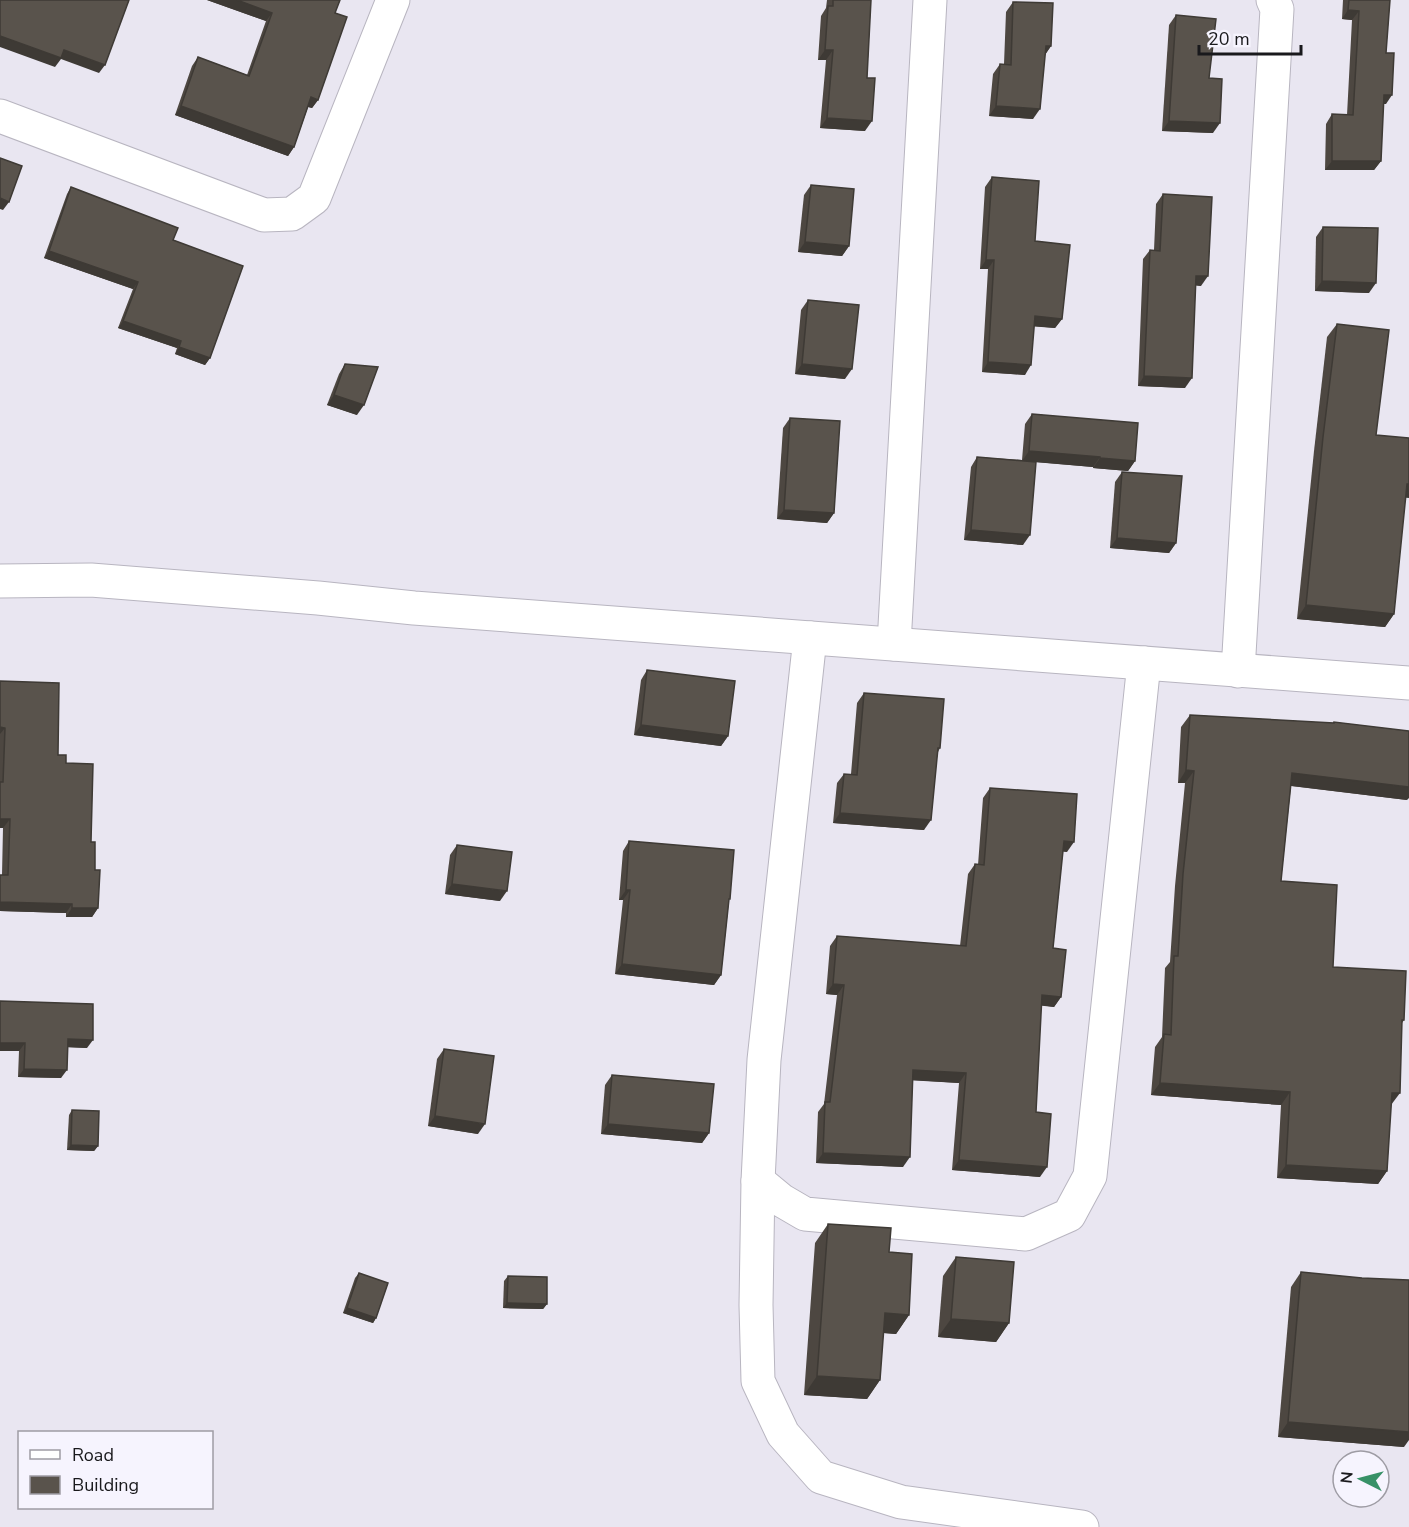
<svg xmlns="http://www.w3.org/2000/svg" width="1409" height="1527" font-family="'Nunito Sans',sans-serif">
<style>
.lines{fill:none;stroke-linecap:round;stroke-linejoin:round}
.minor-casing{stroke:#b8b5c0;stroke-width:35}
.minor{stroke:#fff;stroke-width:33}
.wall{fill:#4d4741}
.shaded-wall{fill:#3e3a35}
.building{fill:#59534c;stroke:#3e3a35;stroke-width:1.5}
</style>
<rect width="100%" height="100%" fill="#e9e6f1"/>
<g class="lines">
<defs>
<g id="minor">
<polyline points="0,116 264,215 292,214 314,198 393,0"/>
<polyline points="0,581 91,580 318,598 414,608 1409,683"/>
<polyline points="810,638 764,1060 758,1181 756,1305 758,1381 783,1434 821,1477 901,1502 1082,1527"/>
<polyline points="894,644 930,0"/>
<polyline points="1238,671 1277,9 1273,0"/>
<polyline points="758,1181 781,1200 805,1214 1026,1234 1069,1215 1090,1176 1144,663"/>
</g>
</defs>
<use href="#minor" class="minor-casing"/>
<use href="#minor" class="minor"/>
</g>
<g class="wall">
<polygon points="207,0 340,0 335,13 318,100 312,108 308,107 294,147 288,156 175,115 192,66 198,57 247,75 266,21"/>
<polygon points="827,0 871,0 867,78 865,131 820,128 826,60 818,60 821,16 826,8"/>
<polygon points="1343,0 1390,0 1386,53 1386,104 1383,104 1381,161 1374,170 1325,170 1326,124 1332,114 1347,115 1352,20 1342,19"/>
<polygon points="1013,2 1051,46 1045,55 1033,119 989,116 993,74 1000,64 1004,64 1006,12"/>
<polygon points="1176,15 1209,78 1213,133 1162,131 1169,25"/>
<polygon points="992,177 1035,241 1062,319 1055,328 1034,326 1025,375 982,372 988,269 980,269 985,187"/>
<polygon points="811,185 849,246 842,256 798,252 804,195"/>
<polygon points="71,187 173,240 210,358 205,365 175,354 177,348 118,328 133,289 44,258 67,194"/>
<polygon points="1163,194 1201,286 1196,285 1185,388 1138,386 1143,259 1150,250 1154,250 1156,204"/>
<polygon points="1323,227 1369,293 1315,291 1316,237"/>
<polygon points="808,300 845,379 795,374 801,310"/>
<polygon points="1337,324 1376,435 1394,614 1385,627 1297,619 1314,451 1327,337"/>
<polygon points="345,364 357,415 327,405 339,374"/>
<polygon points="1032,414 1135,461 1128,471 1093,468 1093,467 1036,462 1023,545 964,540 971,467 977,457 1022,460 1025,424"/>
<polygon points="790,418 834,513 827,523 777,519 783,428"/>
<polygon points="1122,472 1176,543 1169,553 1110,548 1115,482"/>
<polygon points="647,670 728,736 721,746 634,735 641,680"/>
<polygon points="0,682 58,755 66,763 91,842 98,908 92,917 66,917 66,913 0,911 0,875 2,875 3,828 0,828"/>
<polygon points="864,693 940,748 938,752 924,830 833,823 837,783 844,774 851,774 857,703"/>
<polygon points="1190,715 1333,723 1334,722 1407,800 1291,786 1281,881 1333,967 1404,1020 1402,1023 1391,1105 1387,1171 1378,1184 1277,1178 1281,1105 1151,1095 1155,1047 1162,1037 1165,968 1170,962 1175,886 1185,783 1178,783 1181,727"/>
<polygon points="990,788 1067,852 1063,851 1053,948 1061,997 1054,1007 1041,1005 1036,1112 1040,1177 952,1170 959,1083 913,1080 903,1167 816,1163 818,1112 824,1104 837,995 826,994 830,946 837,936 960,946 968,874 975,864 978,865 983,798"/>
<polygon points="629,841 729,901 721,975 714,985 615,974 623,900 619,900 623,851"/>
<polygon points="457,845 500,901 445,894 450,855"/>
<polygon points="0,1001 87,1048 68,1047 61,1078 18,1077 19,1051"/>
<polygon points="444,1049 478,1134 428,1126 437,1059"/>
<polygon points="612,1075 709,1133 702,1143 601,1134 605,1085"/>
<polygon points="72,1110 98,1146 94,1151 67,1150 69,1115"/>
<polygon points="828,1224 889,1252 909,1315 896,1334 883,1333 880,1380 867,1399 804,1395 815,1243"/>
<polygon points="956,1257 1009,1323 996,1342 938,1337 943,1276"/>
<polygon points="1301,1272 1404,1447 1278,1437 1291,1287"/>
<polygon points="359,1273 376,1318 373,1323 343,1313 355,1278"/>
<polygon points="508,1276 547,1304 543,1309 503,1308 504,1281"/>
</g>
<g class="shaded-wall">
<polygon points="207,0 237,0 272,13 266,21"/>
<polygon points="1348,10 1359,11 1352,20 1342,19"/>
<polygon points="0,36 64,50 105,65 99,73 61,59 55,67 0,47"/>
<polygon points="1046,46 1051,46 1044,56"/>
<polygon points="825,50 833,50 826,60 818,60"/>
<polygon points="1384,95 1392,95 1386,104 1377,104"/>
<polygon points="311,97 318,100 312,108 305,106"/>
<polygon points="181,106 294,147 288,156 175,115"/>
<polygon points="996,106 1040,109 1033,119 989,116"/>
<polygon points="827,118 872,121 865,131 820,128"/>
<polygon points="1169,121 1220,123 1213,133 1162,131"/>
<polygon points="1332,161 1381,161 1374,170 1325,170"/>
<polygon points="0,198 9,202 3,210 0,209"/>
<polygon points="805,242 849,246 842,256 798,252"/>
<polygon points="49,251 138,282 133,289 44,258"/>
<polygon points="986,260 994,260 988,269 980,269"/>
<polygon points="1196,276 1208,276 1201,286 1189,285"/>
<polygon points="1322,281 1376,283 1369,293 1315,291"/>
<polygon points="1035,316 1062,319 1055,328 1028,326"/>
<polygon points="123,321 181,341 177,348 118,328"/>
<polygon points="179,347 210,358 205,365 175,354"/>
<polygon points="988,362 1031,365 1025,375 982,372"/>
<polygon points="802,364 852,369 845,379 795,374"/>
<polygon points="1144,376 1192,378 1185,388 1138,386"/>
<polygon points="334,395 364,405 357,415 327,405"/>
<polygon points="1029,451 1100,457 1093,467 1022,461"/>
<polygon points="1100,458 1135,461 1128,471 1093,468"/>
<polygon points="1407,484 1409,484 1409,498 1398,497"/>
<polygon points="784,510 834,513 827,523 777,519"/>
<polygon points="971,530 1030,535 1023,545 964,540"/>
<polygon points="1117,538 1176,543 1169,553 1110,548"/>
<polygon points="1306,605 1394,614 1385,627 1297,619"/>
<polygon points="641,725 728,736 721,746 634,735"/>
<polygon points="0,727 5,728 0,734"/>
<polygon points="1186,770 1194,771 1185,783 1178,783"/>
<polygon points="1292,773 1409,787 1409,798 1407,800 1284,785"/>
<polygon points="840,813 931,820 924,830 833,823"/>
<polygon points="0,819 10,819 3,828 0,828"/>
<polygon points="1064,841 1074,842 1067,852 1057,851"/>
<polygon points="452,884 507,891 500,901 445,894"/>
<polygon points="626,890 630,890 623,900 619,900"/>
<polygon points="0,902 72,904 66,913 0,911"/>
<polygon points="72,908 98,908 92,917 66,917"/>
<polygon points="622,964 721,975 714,985 615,974"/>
<polygon points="833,984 844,985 837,995 826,994"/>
<polygon points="1042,995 1061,997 1054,1007 1035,1005"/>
<polygon points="68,1039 93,1040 87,1048 62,1047"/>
<polygon points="0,1043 25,1043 19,1051 0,1051"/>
<polygon points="24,1069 67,1070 61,1078 18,1077"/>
<polygon points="913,1070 966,1073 959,1083 906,1080"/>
<polygon points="1160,1083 1290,1092 1281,1105 1151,1095"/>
<polygon points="1392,1093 1400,1093 1391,1105"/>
<polygon points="435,1116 485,1124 478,1134 428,1126"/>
<polygon points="608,1124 709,1133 702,1143 601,1134"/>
<polygon points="71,1145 98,1146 94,1151 67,1150"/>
<polygon points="823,1153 910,1157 903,1167 816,1163"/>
<polygon points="959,1160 1047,1167 1040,1177 952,1170"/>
<polygon points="1286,1165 1387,1171 1378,1184 1277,1178"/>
<polygon points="507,1303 547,1304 543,1309 503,1308"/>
<polygon points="347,1308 376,1318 373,1323 343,1313"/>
<polygon points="885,1313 909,1315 896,1334 872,1332"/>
<polygon points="951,1319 1009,1323 996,1342 938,1337"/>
<polygon points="817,1376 880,1380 867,1399 804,1395"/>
<polygon points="1288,1422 1409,1432 1409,1440 1404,1447 1278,1437"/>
</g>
<g class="building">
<polygon points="0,0 129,0 105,65 64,50 61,58 0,36"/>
<polygon points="237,0 340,0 335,13 347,17 318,100 311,97 294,147 181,106 198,57 249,76 272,13"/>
<polygon points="833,0 871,0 867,78 875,78 872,121 827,118 833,50 825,50 828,6 833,6"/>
<polygon points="1349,0 1390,0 1386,53 1394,53 1392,95 1384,95 1381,161 1332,161 1332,114 1353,115 1359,11 1348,10"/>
<polygon points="1013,2 1053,3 1051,46 1046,46 1040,109 996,106 1000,64 1011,65"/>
<polygon points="1176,15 1216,19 1209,78 1222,79 1220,123 1169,121"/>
<polygon points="0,158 22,166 9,202 0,198"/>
<polygon points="992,177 1039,181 1035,241 1070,245 1062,319 1035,316 1031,365 988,362 994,260 986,260"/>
<polygon points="811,185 854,189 849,246 805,242"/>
<polygon points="71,187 178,228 173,240 243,266 210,358 179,347 181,341 123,321 138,282 49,251"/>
<polygon points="1163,194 1212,197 1208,276 1196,276 1192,378 1144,376 1150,250 1160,251"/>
<polygon points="1323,227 1378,228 1376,283 1322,281"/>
<polygon points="808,300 859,305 852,369 802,364"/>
<polygon points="1337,324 1389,330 1376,435 1409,438 1409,484 1407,484 1394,614 1306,605 1323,437"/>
<polygon points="345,364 378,367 364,405 334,395"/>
<polygon points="1032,414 1138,423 1135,461 1100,458 1100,457 1029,451"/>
<polygon points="790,418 840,421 834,513 784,510"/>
<polygon points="977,457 1036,462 1030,535 971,530"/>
<polygon points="1122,472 1182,476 1176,543 1117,538"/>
<polygon points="647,670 735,681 728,736 641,725"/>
<polygon points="0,681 59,683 58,755 66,755 66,763 93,764 91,842 95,842 95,870 100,870 98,908 72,908 72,904 0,902 0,875 8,875 10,819 0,819 0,782 3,782 5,728 0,727"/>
<polygon points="864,693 944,699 940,748 938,748 931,820 840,813 844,774 857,775"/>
<polygon points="1190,715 1334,723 1334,722 1409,731 1409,787 1292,773 1281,881 1337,885 1333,967 1406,971 1404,1020 1402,1020 1400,1093 1392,1093 1387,1171 1286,1165 1290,1092 1160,1083 1164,1034 1171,1035 1174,956 1178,956 1183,874 1194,771 1186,770"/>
<polygon points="990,788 1077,794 1074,842 1064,841 1053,948 1066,950 1061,997 1042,995 1036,1112 1051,1114 1047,1167 959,1160 966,1073 913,1070 910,1157 823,1153 825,1102 830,1102 844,985 833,984 837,936 966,946 975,864 984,865"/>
<polygon points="629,841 734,850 730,899 729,899 721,975 622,964 630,890 626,890"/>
<polygon points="457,845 512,852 507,891 452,884"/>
<polygon points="0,1001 93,1004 93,1040 68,1039 67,1070 24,1069 25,1043 0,1043"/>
<polygon points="444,1049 494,1056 485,1124 435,1116"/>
<polygon points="612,1075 714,1084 709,1133 608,1124"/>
<polygon points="72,1110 99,1111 98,1146 71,1145"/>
<polygon points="828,1224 891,1228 889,1252 912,1254 909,1315 885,1313 880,1380 817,1376"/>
<polygon points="956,1257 1014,1262 1009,1323 951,1319"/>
<polygon points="1301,1272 1362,1278 1409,1280 1409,1432 1288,1422"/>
<polygon points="359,1273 388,1283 376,1318 347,1308"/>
<polygon points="508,1276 547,1277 547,1304 507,1303"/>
</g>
<rect x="18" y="1431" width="195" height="78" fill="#f6f4fe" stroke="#9e9ca4" stroke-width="1.5"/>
<rect x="30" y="1450" width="30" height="9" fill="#ffffff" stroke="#9e9ca4" stroke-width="1.5"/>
<text x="72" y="1461" font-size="18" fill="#19191c">Road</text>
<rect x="30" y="1476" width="30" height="18" fill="#59534c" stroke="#9e9ca4" stroke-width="1.5"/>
<text x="72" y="1491" font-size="18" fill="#19191c">Building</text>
<g transform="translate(1361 1479) rotate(276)"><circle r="28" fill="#f6f4fe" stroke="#9e9ca4" stroke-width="1.5"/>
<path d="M0-4.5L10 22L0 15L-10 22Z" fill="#379167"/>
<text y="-9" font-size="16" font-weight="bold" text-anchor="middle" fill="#19191c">N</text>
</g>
<path d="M1199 45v9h102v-9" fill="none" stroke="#19191c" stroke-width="3"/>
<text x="1208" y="45" font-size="18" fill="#19191c" stroke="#f6f4fe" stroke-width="4.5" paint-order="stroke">20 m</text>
</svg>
